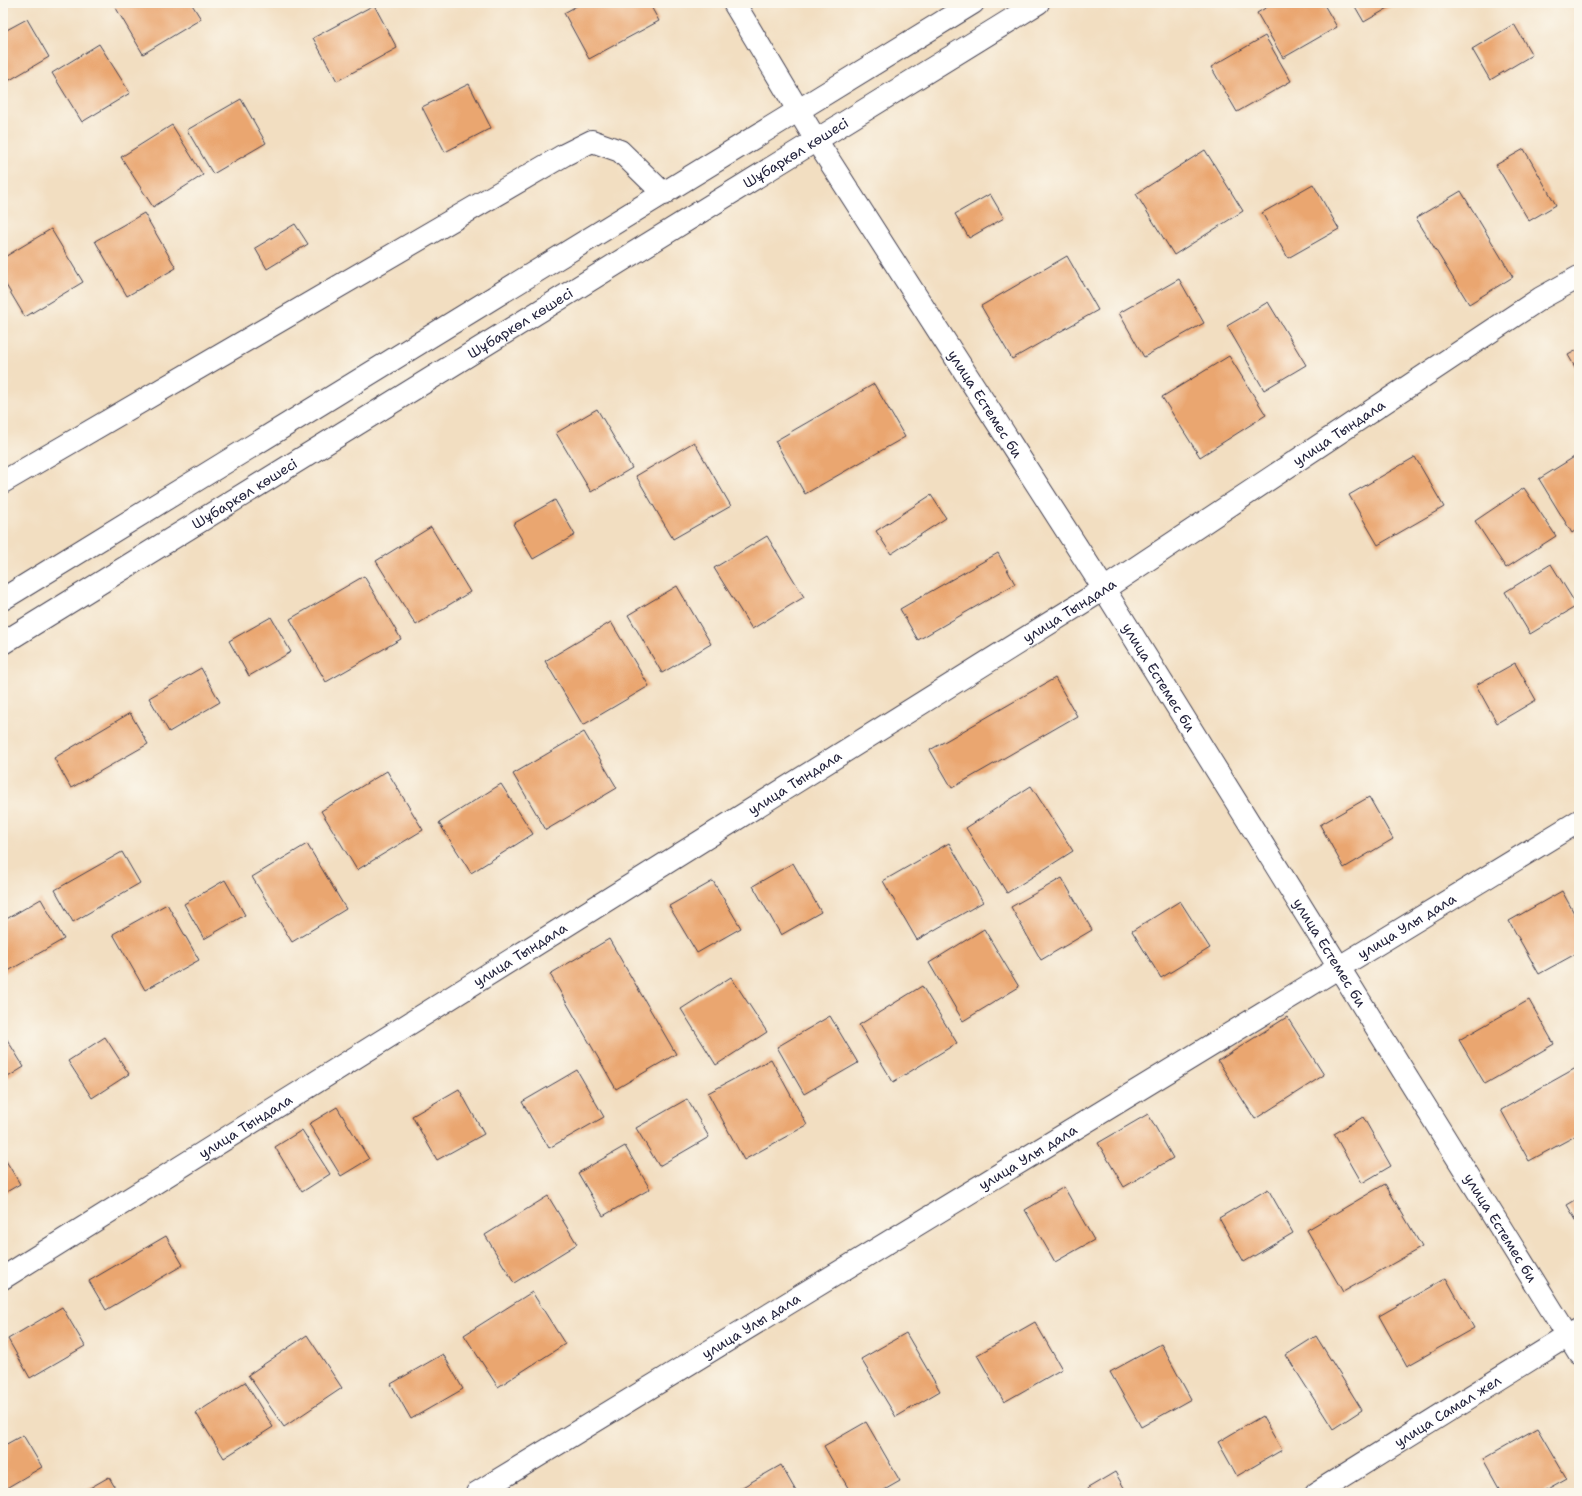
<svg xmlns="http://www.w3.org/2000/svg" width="1582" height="1496" font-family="'Shantell Sans',sans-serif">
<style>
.building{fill:#eaa670}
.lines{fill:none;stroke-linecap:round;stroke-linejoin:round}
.minor-casing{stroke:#413e4f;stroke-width:24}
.tertiary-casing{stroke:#413e4f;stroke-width:24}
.minor{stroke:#fff;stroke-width:22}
.tertiary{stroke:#fff;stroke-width:22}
.labels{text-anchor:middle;stroke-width:3;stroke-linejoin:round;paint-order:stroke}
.street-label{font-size:14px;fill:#22223b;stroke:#fbf7ec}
</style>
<rect width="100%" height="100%" fill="#fbf7ec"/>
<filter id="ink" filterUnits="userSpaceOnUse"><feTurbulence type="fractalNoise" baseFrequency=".025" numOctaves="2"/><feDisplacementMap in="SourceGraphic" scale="8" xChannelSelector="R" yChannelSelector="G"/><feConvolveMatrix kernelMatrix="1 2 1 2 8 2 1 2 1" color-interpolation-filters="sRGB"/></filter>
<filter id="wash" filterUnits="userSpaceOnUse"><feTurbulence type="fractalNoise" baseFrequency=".012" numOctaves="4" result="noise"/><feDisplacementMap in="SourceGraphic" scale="16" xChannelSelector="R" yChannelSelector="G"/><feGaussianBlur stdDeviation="0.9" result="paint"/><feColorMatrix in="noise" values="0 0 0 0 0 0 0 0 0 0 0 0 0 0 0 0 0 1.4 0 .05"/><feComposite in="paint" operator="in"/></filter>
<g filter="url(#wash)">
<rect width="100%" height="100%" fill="#f2dec1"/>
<g id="blocks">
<g class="building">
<polygon points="113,3 191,3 201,19 143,54"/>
<polygon points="582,3 649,3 659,21 589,59 564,13"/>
<polygon points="1274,3 1323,3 1337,27 1283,58 1257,13"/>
<polygon points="1353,3 1397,3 1364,22"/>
<polygon points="374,5 397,48 337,81 313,38"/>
<polygon points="27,19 49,57 3,84 3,32"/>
<polygon points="1514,24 1532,55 1490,80 1472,49"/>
<polygon points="1265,36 1291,81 1237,112 1211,67"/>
<polygon points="99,44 130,93 82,122 52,73"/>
<polygon points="469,84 491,128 445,152 422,107"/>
<polygon points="241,99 266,143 213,174 187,130"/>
<polygon points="172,125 203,175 153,207 121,157"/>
<polygon points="1524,149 1556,205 1529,221 1496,165"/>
<polygon points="1205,150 1243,211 1174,255 1136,194"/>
<polygon points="1313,184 1339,229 1288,258 1262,213"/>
<polygon points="1461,191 1513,277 1469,304 1416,218"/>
<polygon points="990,194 1004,218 969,238 955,214"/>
<polygon points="144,213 176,268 127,296 95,241"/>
<polygon points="295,224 308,244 267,269 255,248"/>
<polygon points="51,229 83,282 25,317 3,280 3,258"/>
<polygon points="1067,256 1098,310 1012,359 981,306"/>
<polygon points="1179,279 1204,323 1144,357 1119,313"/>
<polygon points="1268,302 1306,365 1264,390 1227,326"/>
<polygon points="1579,349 1579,374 1568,355"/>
<polygon points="1229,356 1266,415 1200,457 1162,397"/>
<polygon points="874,384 905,437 805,494 775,441"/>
<polygon points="597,409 632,468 591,492 556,433"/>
<polygon points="694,442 731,506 673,539 636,476"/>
<polygon points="1579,454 1579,528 1572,533 1539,479"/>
<polygon points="1415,457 1444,507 1378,545 1349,495"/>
<polygon points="1524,488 1556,536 1506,568 1475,521"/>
<polygon points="931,495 946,518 891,554 876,531"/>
<polygon points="555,500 575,535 533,559 513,524"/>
<polygon points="431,527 470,592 416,625 376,561"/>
<polygon points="767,536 804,597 752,629 714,568"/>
<polygon points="998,553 1015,584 918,640 900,609"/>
<polygon points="1551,564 1577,606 1530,634 1505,592"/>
<polygon points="364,576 401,639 326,682 290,619"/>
<polygon points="677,586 711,644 662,673 628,615"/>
<polygon points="271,617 291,652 249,676 229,641"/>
<polygon points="611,622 649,686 583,725 545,661"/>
<polygon points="1515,663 1536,700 1497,723 1476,685"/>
<polygon points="201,668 220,702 169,732 149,698"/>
<polygon points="1055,678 1077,716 952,788 930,750"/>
<polygon points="130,713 148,744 71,788 54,758"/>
<polygon points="584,732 617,788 546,830 513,774"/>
<polygon points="387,771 423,830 357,870 321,811"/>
<polygon points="501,784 533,834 471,873 439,823"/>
<polygon points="1031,786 1073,851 1007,893 966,828"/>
<polygon points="1369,797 1393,839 1344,868 1320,825"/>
<polygon points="949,843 983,902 917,940 883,881"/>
<polygon points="307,844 346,909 292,942 252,877"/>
<polygon points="122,852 140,883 73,922 55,890"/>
<polygon points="793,863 821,912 781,935 753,886"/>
<polygon points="1062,878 1092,930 1041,960 1011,907"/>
<polygon points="225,880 245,915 204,939 184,904"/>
<polygon points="713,881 741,928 697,953 669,906"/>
<polygon points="1562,891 1579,922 1579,952 1539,974 1509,921"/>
<polygon points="41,899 64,939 3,974 3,921"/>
<polygon points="1180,901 1210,948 1161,978 1132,931"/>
<polygon points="167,904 199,960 145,990 113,934"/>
<polygon points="984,929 1019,987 963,1021 929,963"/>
<polygon points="609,939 676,1054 616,1089 550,974"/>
<polygon points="731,977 767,1032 716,1065 681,1009"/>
<polygon points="922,986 957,1043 893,1082 859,1025"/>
<polygon points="1529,1000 1554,1044 1485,1084 1459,1040"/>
<polygon points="830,1016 858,1063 804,1094 777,1047"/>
<polygon points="1287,1017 1324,1075 1255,1119 1218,1061"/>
<polygon points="3,1033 24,1067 3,1080"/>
<polygon points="105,1037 129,1074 92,1098 68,1061"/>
<polygon points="771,1059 807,1125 744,1160 708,1093"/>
<polygon points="1576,1068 1579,1074 1579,1134 1529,1161 1501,1110"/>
<polygon points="577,1070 604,1117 549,1148 522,1102"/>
<polygon points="459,1089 484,1134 437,1160 412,1116"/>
<polygon points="687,1099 709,1137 659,1166 636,1128"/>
<polygon points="337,1107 369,1159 341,1176 309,1124"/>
<polygon points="1148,1114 1173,1158 1124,1187 1098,1143"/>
<polygon points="1363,1117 1391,1166 1362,1183 1334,1134"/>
<polygon points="302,1130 330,1174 302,1192 275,1147"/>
<polygon points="625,1146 650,1189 603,1216 578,1173"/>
<polygon points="3,1156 20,1184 3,1194"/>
<polygon points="1385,1184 1422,1247 1343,1292 1307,1230"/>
<polygon points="1064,1187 1094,1240 1055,1262 1025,1210"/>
<polygon points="1268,1189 1293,1233 1244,1262 1219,1218"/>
<polygon points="548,1196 577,1244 514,1283 485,1235"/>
<polygon points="1579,1198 1579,1225 1567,1205"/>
<polygon points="166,1236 183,1265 106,1310 89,1281"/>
<polygon points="1446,1278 1474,1328 1407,1366 1379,1316"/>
<polygon points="532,1292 565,1344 498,1387 464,1335"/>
<polygon points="62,1307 85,1346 30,1378 8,1339"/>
<polygon points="1035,1322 1062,1369 1004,1402 977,1355"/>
<polygon points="906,1333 940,1391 896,1417 861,1359"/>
<polygon points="307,1335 342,1388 284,1427 248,1375"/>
<polygon points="1316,1336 1362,1410 1333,1429 1286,1355"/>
<polygon points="1161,1344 1191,1399 1141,1427 1110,1372"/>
<polygon points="443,1354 463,1389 411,1419 391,1384"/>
<polygon points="245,1382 273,1427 224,1458 196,1413"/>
<polygon points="1262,1416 1282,1450 1237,1476 1218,1442"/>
<polygon points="866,1422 900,1481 879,1493 851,1493 824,1446"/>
<polygon points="1537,1428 1567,1479 1542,1493 1502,1493 1483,1459"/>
<polygon points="23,1435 42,1467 3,1490 3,1446"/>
<polygon points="781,1465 797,1493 741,1493 739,1489"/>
<polygon points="1115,1472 1127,1493 1091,1493 1088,1488"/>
<polygon points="109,1477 118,1493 81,1493"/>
</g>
</g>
</g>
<g filter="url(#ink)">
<use href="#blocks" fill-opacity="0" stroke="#413e4f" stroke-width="1"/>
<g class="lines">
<defs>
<g id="minor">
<path id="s1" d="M734 3 816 140 1104 589 1579 1354"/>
<polyline points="3,482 564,155 592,141 620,151 664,194"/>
<path id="s2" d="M3 1278 1104 589 1541 298 1579 277"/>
<path id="s3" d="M477 1493 1579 821"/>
<path id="s4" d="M1316 1493 1579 1329"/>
</g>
<g id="tertiary">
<polyline points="3,599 973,3"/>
<path id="s5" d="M3 643 1038 3"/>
</g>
</defs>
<use href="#minor" class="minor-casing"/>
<use href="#tertiary" class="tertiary-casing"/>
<use href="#minor" class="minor"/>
<use href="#tertiary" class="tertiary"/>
</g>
</g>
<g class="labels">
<g class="street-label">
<text dy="5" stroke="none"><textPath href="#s5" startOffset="932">Шұбаркөл көшесі</textPath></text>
<text dy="5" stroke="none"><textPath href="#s5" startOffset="608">Шұбаркөл көшесі</textPath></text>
<text dy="5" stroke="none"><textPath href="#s1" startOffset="473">улица Естемес би</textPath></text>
<text dy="5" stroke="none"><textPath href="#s2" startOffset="1581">улица Тындала</textPath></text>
<text dy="5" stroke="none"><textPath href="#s5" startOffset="284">Шұбаркөл көшесі</textPath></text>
<text dy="5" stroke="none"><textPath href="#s2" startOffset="1258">улица Тындала</textPath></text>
<text dy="5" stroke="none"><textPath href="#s1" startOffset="797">улица Естемес би</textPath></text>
<text dy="5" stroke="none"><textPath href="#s2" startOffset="934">улица Тындала</textPath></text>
<text dy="5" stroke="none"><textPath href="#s3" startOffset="1089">улица Улы дала</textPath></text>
<text dy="5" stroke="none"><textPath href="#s1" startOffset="1121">улица Естемес би</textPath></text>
<text dy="5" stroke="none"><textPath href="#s2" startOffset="610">улица Тындала</textPath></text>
<text dy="5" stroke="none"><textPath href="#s2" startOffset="286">улица Тындала</textPath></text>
<text dy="5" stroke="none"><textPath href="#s3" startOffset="645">улица Улы дала</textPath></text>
<text dy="5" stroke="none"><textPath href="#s1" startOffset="1445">улица Естемес би</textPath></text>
<text dy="5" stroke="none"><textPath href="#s3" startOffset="321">улица Улы дала</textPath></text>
<text dy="5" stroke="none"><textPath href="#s4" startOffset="155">улица Самал жел</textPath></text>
</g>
</g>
<rect width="1582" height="1496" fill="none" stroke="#fbf7ec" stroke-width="16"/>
</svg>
